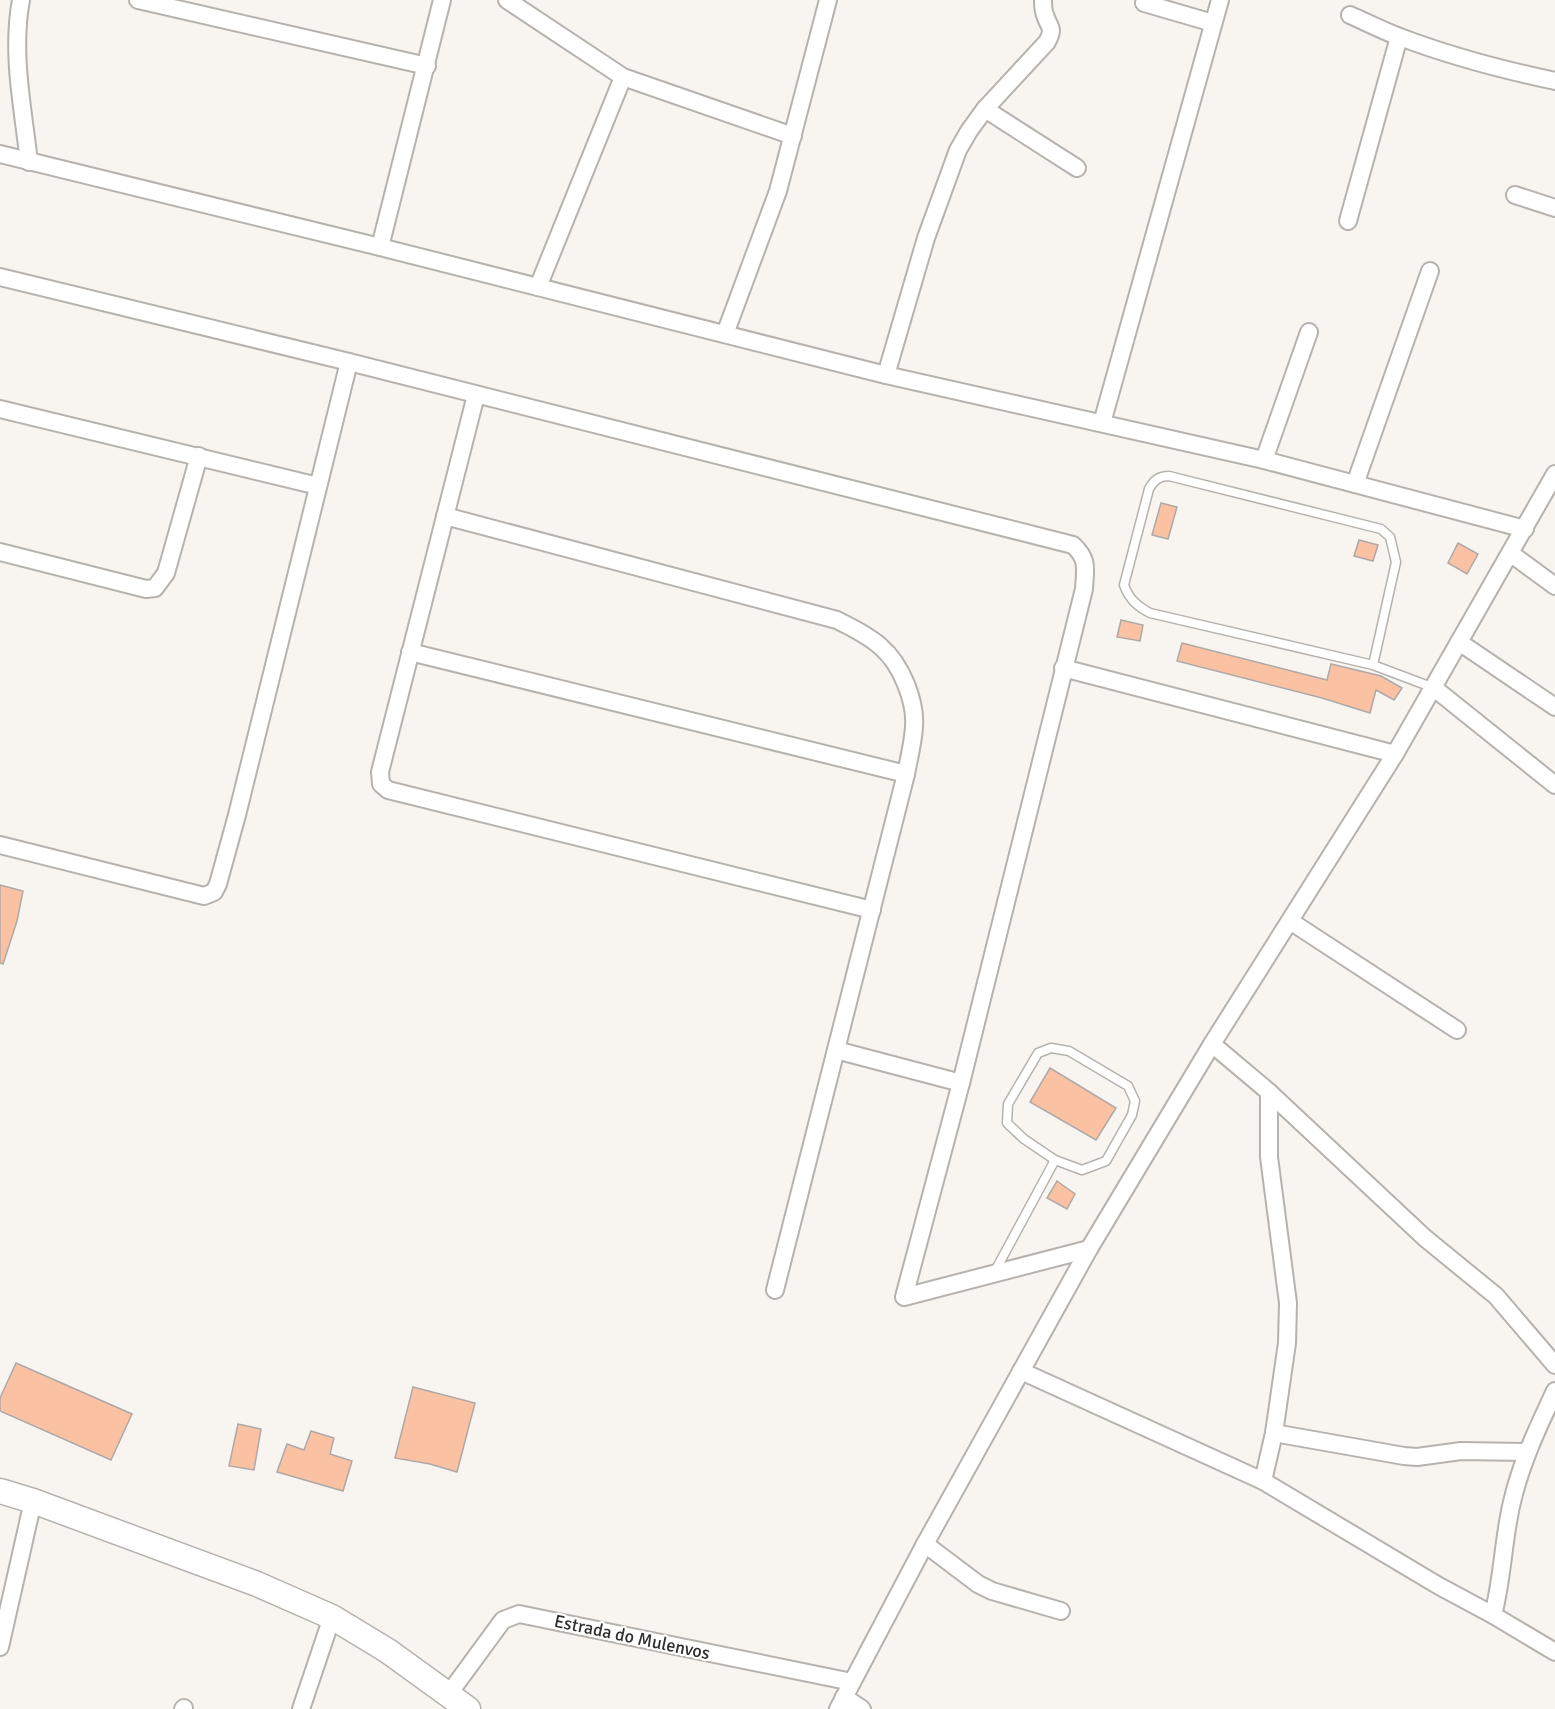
<svg xmlns="http://www.w3.org/2000/svg" width="1555" height="1709" font-family="Signika,sans-serif">
<style>
.building{fill:#fbc1a3;stroke:#aea9a7;stroke-width:1.5}
.lines{fill:none;stroke-linecap:round;stroke-linejoin:round}
.lane-casing{stroke:#b6b3af;stroke-width:11}
.street-casing{stroke:#b6b3af;stroke-width:20}
.secondary-casing{stroke:#b6b3af;stroke-width:27}
.lane{stroke:#fff;stroke-width:8}
.street{stroke:#fff;stroke-width:16}
.secondary{stroke:#fff;stroke-width:24}
.labels{text-anchor:middle;stroke-width:4.5;stroke-linejoin:round;paint-order:stroke}
.street-label{font-size:18px;fill:#302f2e;stroke:#fff}
</style>
<rect width="100%" height="100%" fill="#f8f5f1"/>
<g class="building">
<polygon points="1161,503 1177,507 1168,539 1152,535"/>
<polygon points="1359,540 1378,545 1373,561 1354,556"/>
<polygon points="1458,543 1478,554 1467,574 1448,563"/>
<polygon points="1121,620 1143,625 1140,641 1117,637"/>
<polygon points="1182,643 1327,680 1331,664 1381,676 1402,688 1394,700 1376,690 1370,713 1322,698 1177,661"/>
<polygon points="0,885 23,891 17,921 3,964 0,963"/>
<polygon points="1050,1068 1116,1108 1096,1140 1030,1102"/>
<polygon points="1057,1181 1075,1194 1067,1209 1047,1198"/>
<polygon points="16,1363 132,1414 111,1460 0,1411 0,1398"/>
<polygon points="413,1387 475,1403 457,1472 430,1464 395,1458"/>
<polygon points="238,1424 261,1429 254,1470 229,1466"/>
<polygon points="311,1431 334,1438 330,1454 352,1461 343,1491 277,1472 287,1444 304,1450"/>
</g>
<g class="lines">
<defs>
<g id="lane">
<path d="M1373 665 1396 562 1390 537 1381 529 1169 476C1159 476 1154 480 1149 489L1124 585C1129 599 1137 606 1150 613L1373 665 1434 688"/>
<polygon points="1051,1048 1069,1051 1128,1086 1135,1101 1132,1115 1106,1161 1082,1170 1055,1160 1024,1139 1007,1123 1008,1104 1038,1053"/>
<polyline points="994,1273 1055,1160"/>
</g>
<g id="street">
<path d="M21 0C11 53 23 108 29 162"/>
<polyline points="138,0 427,66"/>
<polyline points="507,0 623,77 793,136"/>
<polyline points="1144,3 1213,23"/>
<path d="M1350 15C1366 22 1383 31 1400 37 1450 56 1503 70 1555 81"/>
<polyline points="985,109 1077,168"/>
<polyline points="0,154 380,247 886,375 1264,460 1525,529"/>
<polyline points="1515,195 1555,208"/>
<polyline points="1348,221 1399,37"/>
<polyline points="380,247 442,0"/>
<path d="M0 277 349 362 1073 545C1089 560 1085 569 1084 589L961 1083 904 1297 1089 1249"/>
<polyline points="538,287 623,77"/>
<polyline points="725,334 778,191 828,0"/>
<path d="M886 375 926 238 958 150 969 131 985 109 1047 42C1055 27 1049 28 1045 15 1043 10 1043 4 1043 0"/>
<polyline points="476,395 380,772 381,784 388,790 872,910"/>
<polyline points="0,409 318,486"/>
<polyline points="1102,423 1220,0"/>
<polyline points="1264,460 1309,332"/>
<polyline points="1355,484 1430,271"/>
<path d="M445 516 837 620C852 628 868 635 881 647 901 664 916 701 914 727 913 743 909 758 906 774L775 1290"/>
<polyline points="0,552 146,589 155,588 166,573 199,456"/>
<polyline points="1510,553 1555,586"/>
<polyline points="1459,642 1555,707"/>
<polyline points="410,652 906,774"/>
<polyline points="1063,668 1395,754"/>
<polyline points="1434,688 1555,785"/>
<polyline points="0,845 204,896 214,892 218,884 237,815 349,362"/>
<polyline points="1290,921 1457,1030"/>
<polyline points="1212,1044 1269,1092 1425,1238 1496,1296 1555,1365"/>
<polyline points="836,1050 961,1083"/>
<polyline points="1021,1371 1263,1481 1439,1586 1493,1615 1555,1652"/>
<polyline points="1274,1433 1404,1456 1417,1457 1461,1451 1527,1452"/>
<polyline points="1263,1481 1274,1433 1287,1343 1288,1303 1269,1157 1269,1092"/>
<polyline points="925,1544 978,1584 992,1591 1061,1611"/>
<path d="M1493 1615C1503 1577 1503 1539 1512 1502 1521 1463 1538 1427 1555 1391"/>
<polyline points="0,1647 33,1501"/>
<polyline points="448,1695 503,1620 519,1614 852,1682"/>
<polyline points="844,1697 862,1709"/>
<polyline points="183,1709 184,1708"/>
<polyline points="301,1709 332,1617"/>
<polyline points="838,1709 925,1544 1089,1249 1212,1044 1395,754 1555,474"/>
</g>
<polyline id="secondary" points="0,1491 33,1501 257,1584 332,1617 388,1651 468,1709"/>
</defs>
<use href="#lane" class="lane-casing"/>
<use href="#street" class="street-casing"/>
<use href="#secondary" class="secondary-casing"/>
<use href="#lane" class="lane"/>
<use href="#street" class="street"/>
<use href="#secondary" class="secondary"/>
</g>
<g class="labels">
<g class="street-label">
<text transform="translate(632 1637) rotate(12)" y="6">Estrada do Mulenvos</text>
</g>
</g>
</svg>
